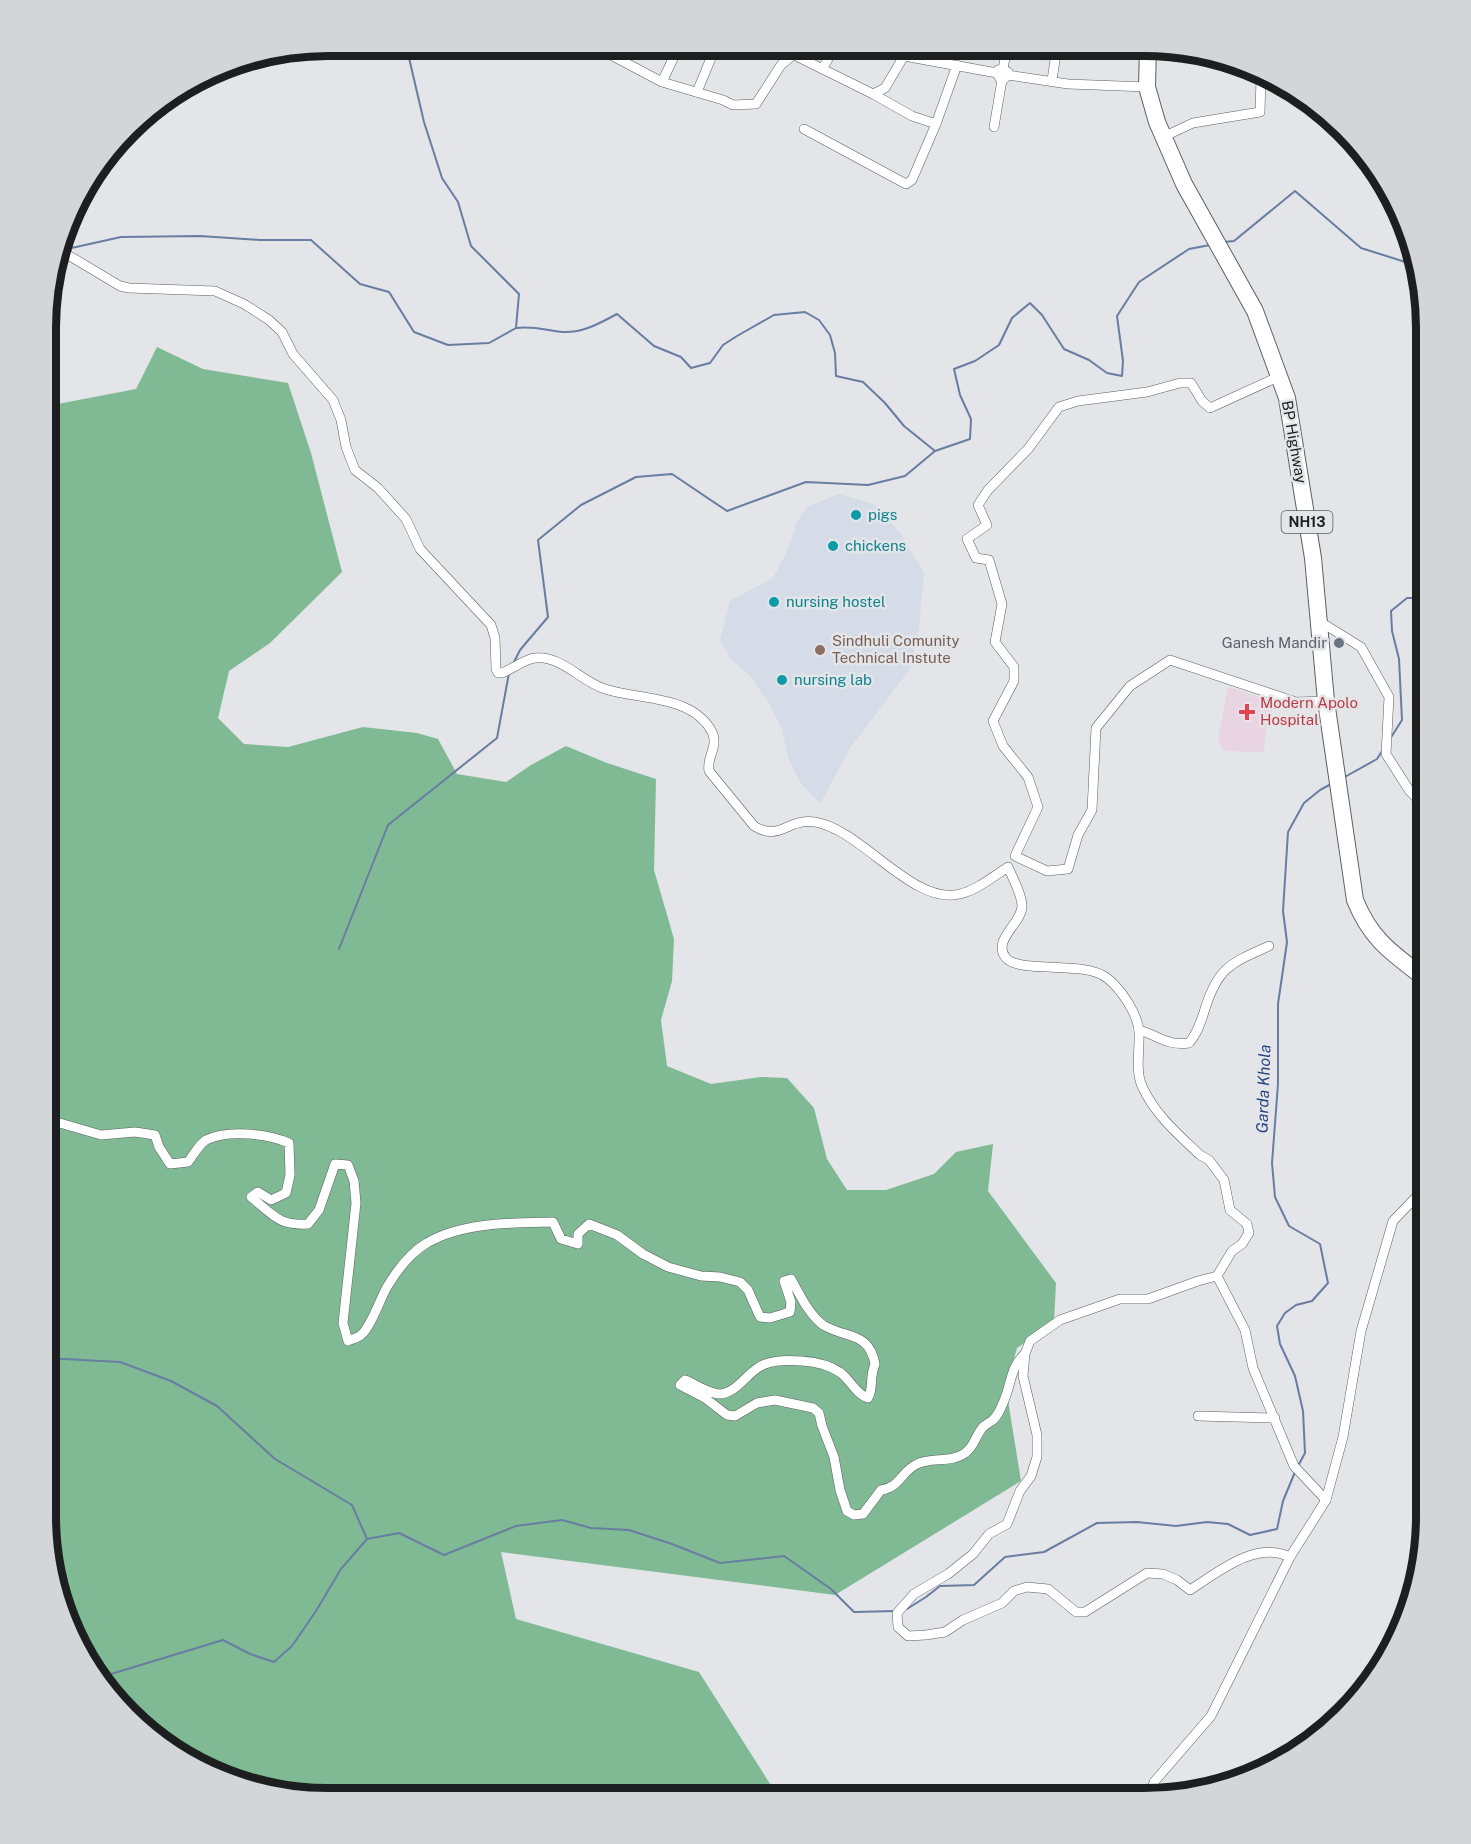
<svg xmlns="http://www.w3.org/2000/svg" width="1471" height="1844" font-family="'Public Sans',sans-serif">
<style>
.built{fill:#d5dce7}
.medical{fill:#e9d4e2}
.forest{fill:#7fba94}
.lines{fill:none;stroke-linecap:round;stroke-linejoin:round}
.stream{stroke:#697da3;stroke-width:2}
.street-casing{stroke:#5c5e62;stroke-width:10}
.highway-casing{stroke:#5c5e62;stroke-width:18}
.street{stroke:#fff;stroke-width:9}
.highway{stroke:#fff;stroke-width:16}
.culture-dot{fill:#0f9aa8;stroke:#e3e5e9;stroke-width:2}
.worship-dot{fill:#6b7280;stroke:#e3e5e9;stroke-width:2}
.education-dot{fill:#8d6e63;stroke:#e3e5e9;stroke-width:2}
.health-dot{fill:#e0444e;stroke:#e3e5e9;stroke-width:2}
.labels{text-anchor:middle;stroke-width:5;stroke-linejoin:round;paint-order:stroke}
.shield{fill:#e3e5e9;stroke:#585a5c;stroke-width:1.5}
.shield-label{font-size:14px;font-weight:bold;fill:#1d1e1f}
.street-label{font-size:15px;fill:#1d1e1f;stroke:#e3e5e9}
.culture-label{font-size:15px;fill:#0d838f;stroke:#e3e5e9;text-anchor:start}
.education-label{font-size:15px;fill:#785e54;stroke:#e3e5e9;text-anchor:start}
.worship-label{font-size:15px;fill:#5b616d;stroke:#e3e5e9;text-anchor:end}
.health-label{font-size:15px;fill:#be3a42;stroke:#e3e5e9;text-anchor:start}
.water-label{font-size:16px;font-style:italic;fill:#254484;stroke:#e3e5e9}
.rim{fill:none;stroke:#1d1e1f;stroke-width:8}
</style>
<rect width="100%" height="100%" fill="#e3e5e9"/>
<g class="built">
<polygon points="1014,47 1053,47 1051,62 1013,55"/>
<polygon points="839,494 874,504 901,534 924,573 919,628 910,669 849,750 820,804 800,782 789,760 781,727 768,702 752,678 731,659 720,641 730,601 773,578 787,551 797,522 807,507"/>
</g>
<polygon class="medical" points="1228,687 1273,701 1270,724 1267,723 1264,752 1224,751 1218,740"/>
<polygon class="forest" points="157,347 203,369 288,383 311,453 342,572 270,643 229,671 218,718 244,744 288,747 363,727 417,733 438,739 457,774 506,782 531,765 566,746 607,763 656,779 654,870 674,939 672,981 661,1020 667,1066 711,1084 761,1077 787,1078 814,1108 827,1159 847,1190 886,1190 934,1174 956,1152 993,1144 988,1191 1056,1283 1054,1322 1017,1348 1006,1388 1021,1481 835,1595 501,1552 516,1619 699,1672 779,1798 309,1798 237,1784 171,1752 83,1657 55,1590 45,1517 47,406 136,389"/>
<g class="lines">
<g class="stream">
<path d="M406 45 424 122 442 178 458 202 471 246 519 294 516 328C536 326 544 330 563 332 583 333 600 323 617 314L654 346 681 357 691 368 710 363 723 345 737 336 774 315 805 312 819 320 830 335 835 353 836 376 863 382 885 403 904 426 935 451"/>
<polyline points="1224,242 1234,241 1295,191 1361,248 1418,266"/>
<polyline points="67,249 121,237 200,236 260,240 311,240 360,284 389,292 414,332 448,345 489,343 516,328"/>
<polyline points="514,662 520,650 548,617 538,540 581,505 636,477 672,474 727,511 806,482 868,485 905,476 935,451 970,439 971,419 960,395 954,369 975,361 999,345 1012,318 1030,303 1042,315 1064,349 1089,360 1107,373 1122,376 1123,361 1117,316 1139,282 1189,249 1210,245"/>
<polyline points="1390,739 1402,720 1399,659 1392,631 1391,611 1407,598 1426,598"/>
<polyline points="1343,778 1377,759 1382,751"/>
<polyline points="339,949 388,825 497,738 509,673"/>
<polyline points="45,1358 120,1362 171,1381 217,1406 275,1459 352,1505 367,1539"/>
<polyline points="1298,1466 1305,1453 1303,1411 1295,1376 1280,1344 1277,1326 1285,1313 1296,1305 1312,1301 1328,1283 1320,1244 1289,1226 1275,1197 1272,1163 1278,1084 1278,1004 1287,942 1283,911 1288,832 1304,803 1320,790 1333,783"/>
<polyline points="907,1609 926,1597 940,1586 974,1585 1005,1557 1044,1552 1097,1523 1137,1522 1176,1526 1207,1522 1228,1524 1250,1535 1277,1529 1283,1501 1295,1472"/>
<polyline points="101,1677 223,1640 250,1654 274,1662 292,1646 316,1611 341,1569 367,1539 399,1533 444,1555 516,1526 562,1520 591,1528 629,1530 672,1544 720,1563 784,1556 831,1589 854,1612 896,1611"/>
</g>
<defs>
<g id="street">
<polyline points="594,46 662,82 723,100 733,105 756,104 781,65 793,55 797,46"/>
<polyline points="776,46 873,94 885,88 904,56 997,73"/>
<polyline points="822,69 836,46"/>
<polyline points="1003,69 1007,47"/>
<polyline points="1008,75 1008,72 1003,69 998,70 997,73 1000,79 1003,80 1008,75 1068,84 1147,87"/>
<polyline points="1052,80 1057,47"/>
<polyline points="662,82 679,46"/>
<polyline points="697,92 716,46"/>
<polyline points="873,94 912,116 936,124"/>
<polyline points="994,127 1002,80"/>
<polyline points="804,129 906,184 912,180 936,124 957,65"/>
<polyline points="1163,137 1193,123 1260,112 1261,78"/>
<path d="M63 246 68 255 120 286 129 288 215 291 244 304 269 320 282 332 293 354 333 400 341 420 346 447 355 470 378 488 406 519 420 549 491 625 495 638 496 669 498 673H502C512 669 525 659 535 658 561 655 582 682 605 689 639 700 693 695 712 732 719 746 706 758 709 771L754 826C780 842 787 818 815 822 861 829 913 906 960 894 977 890 994 876 1008 867 1013 879 1021 892 1022 905 1023 923 991 940 1006 958 1020 974 1084 960 1107 978 1121 989 1138 1014 1139 1032 1140 1049 1135 1070 1142 1086 1155 1115 1178 1134 1200 1155L1209 1160 1224 1180 1230 1210 1247 1224 1249 1233 1242 1244 1232 1251 1217 1276 1245 1330 1253 1368 1294 1466 1326 1500 1343 1437 1361 1331 1393 1221 1419 1194 1426 1198"/>
<polyline points="1280,376 1210,408 1202,401 1191,383 1180,383 1147,392 1078,401 1059,407 1028,449 988,490 978,505 987,525 967,539 976,558 989,560 1002,604 995,642 1014,667 1014,681 993,721 1003,746 1028,777 1038,807 1015,856 1047,871 1068,869 1078,835 1092,810 1096,728 1130,686 1170,660 1296,702 1326,701"/>
<polyline points="1319,621 1361,647 1389,697 1386,754 1409,790 1426,809"/>
<path d="M1139 1030C1159 1036 1167 1046 1189 1043 1197 1034 1201 1022 1205 1009 1218 967 1231 963 1269 946"/>
<path d="M46 1119 101 1135 135 1132 155 1135 159 1147 170 1164 188 1162C193 1156 199 1144 206 1140 228 1129 268 1134 289 1143L290 1175 286 1193 271 1200 258 1192 251 1197C273 1215 279 1226 308 1224L319 1210 335 1164 348 1165 354 1181 356 1203 343 1323 348 1341C352 1339 358 1338 361 1335 371 1327 380 1299 387 1287 396 1272 411 1252 427 1243 462 1222 513 1223 553 1222L561 1239 578 1244V1234L589 1224 617 1235 643 1254 668 1267 701 1276 720 1277 740 1282 748 1290 760 1317 770 1318 790 1312 791 1302 784 1281 791 1279C799 1293 809 1315 823 1325 846 1339 869 1331 875 1364 869 1378 874 1388 868 1398 856 1394 851 1381 841 1373 830 1365 816 1362 802 1361 790 1360 776 1360 765 1364 748 1370 737 1394 719 1394 708 1393 695 1384 685 1380L680 1385 705 1398 727 1415 735 1416 757 1403 775 1400 813 1408 819 1413 822 1426 834 1457 840 1490 847 1511 854 1515 863 1514 881 1490C901 1487 901 1471 917 1464 931 1457 952 1463 965 1453 975 1446 975 1436 983 1427 986 1424 991 1422 994 1419 998 1415 1001 1408 1003 1403 1011 1387 1010 1366 1025 1354"/>
<path d="M1217 1276 1198 1281 1148 1299H1120L1060 1320 1030 1341 1025 1354 1023 1376 1037 1435V1457L1031 1476 1020 1491 1007 1524 989 1534 973 1554 948 1574 914 1594 897 1613 898 1627 908 1636 926 1635 945 1632 963 1620 1002 1603 1014 1591 1027 1587 1048 1589 1076 1612H1085L1147 1573 1163 1574 1177 1580 1190 1590C1218 1572 1256 1540 1290 1557"/>
<polyline points="1198,1416 1275,1418"/>
<polyline points="1150,1798 1154,1782 1211,1716 1290,1557 1326,1500"/>
</g>
<path id="highway" d="M1148 47 1147 87 1157 122 1184 184 1255 311 1287 398 1313 558 1326 701 1355 900C1371 940 1392 953 1426 979"/>
</defs>
<use href="#street" class="street-casing"/>
<use href="#highway" class="highway-casing"/>
<use href="#street" class="street"/>
<use href="#highway" class="highway"/>
</g>
<g class="culture-dot">
<circle cx="856" cy="515" r="6"/>
<circle cx="833" cy="546" r="6"/>
<circle cx="774" cy="602" r="6"/>
<circle cx="782" cy="680" r="6"/>
</g>
<circle class="worship-dot" cx="1339" cy="643" r="6"/>
<circle class="education-dot" cx="820" cy="650" r="6"/>
<path class="health-dot" d="M1244 703h6v6h6v6h-6v6h-6v-6h-6v-6h6z"/>
<g class="labels">
<rect class="shield" x="1281.5" y="511" width="51" height="22" rx="4.5"/>
<g class="shield-label">
<text x="1307" y="527">NH13</text>
</g>
<g class="street-label">
<text transform="translate(1294 442) rotate(80)" y="5">BP Highway</text>
</g>
<g class="culture-label">
<text x="868" y="520">pigs</text>
<text x="845" y="551">chickens</text>
<text x="786" y="607">nursing hostel</text>
<text x="794" y="685">nursing lab</text>
</g>
<g class="education-label">
<text x="832" y="646">Sindhuli Comunity<tspan x="832" dy="17">Technical Instute</tspan></text>
</g>
<g class="worship-label">
<text x="1327" y="648">Ganesh Mandir</text>
</g>
<g class="health-label">
<text x="1260" y="708">Modern Apolo<tspan x="1260" dy="17">Hospital</tspan></text>
</g>
<g class="water-label">
<text transform="translate(1263 1089) rotate(-88)" y="6">Garda Khola</text>
</g>
</g>
<path d="M0 0H1471V1844H0ZM328 56H1144A272 272 0 0 1 1416 328V1516A272 272 0 0 1 1144 1788H328A272 272 0 0 1 56 1516V328A272 272 0 0 1 328 56Z" fill="#d3d5d9" fill-rule="evenodd"/>
<path class="rim" d="M328 56H1144A272 272 0 0 1 1416 328V1516A272 272 0 0 1 1144 1788H328A272 272 0 0 1 56 1516V328A272 272 0 0 1 328 56Z"/>
</svg>
